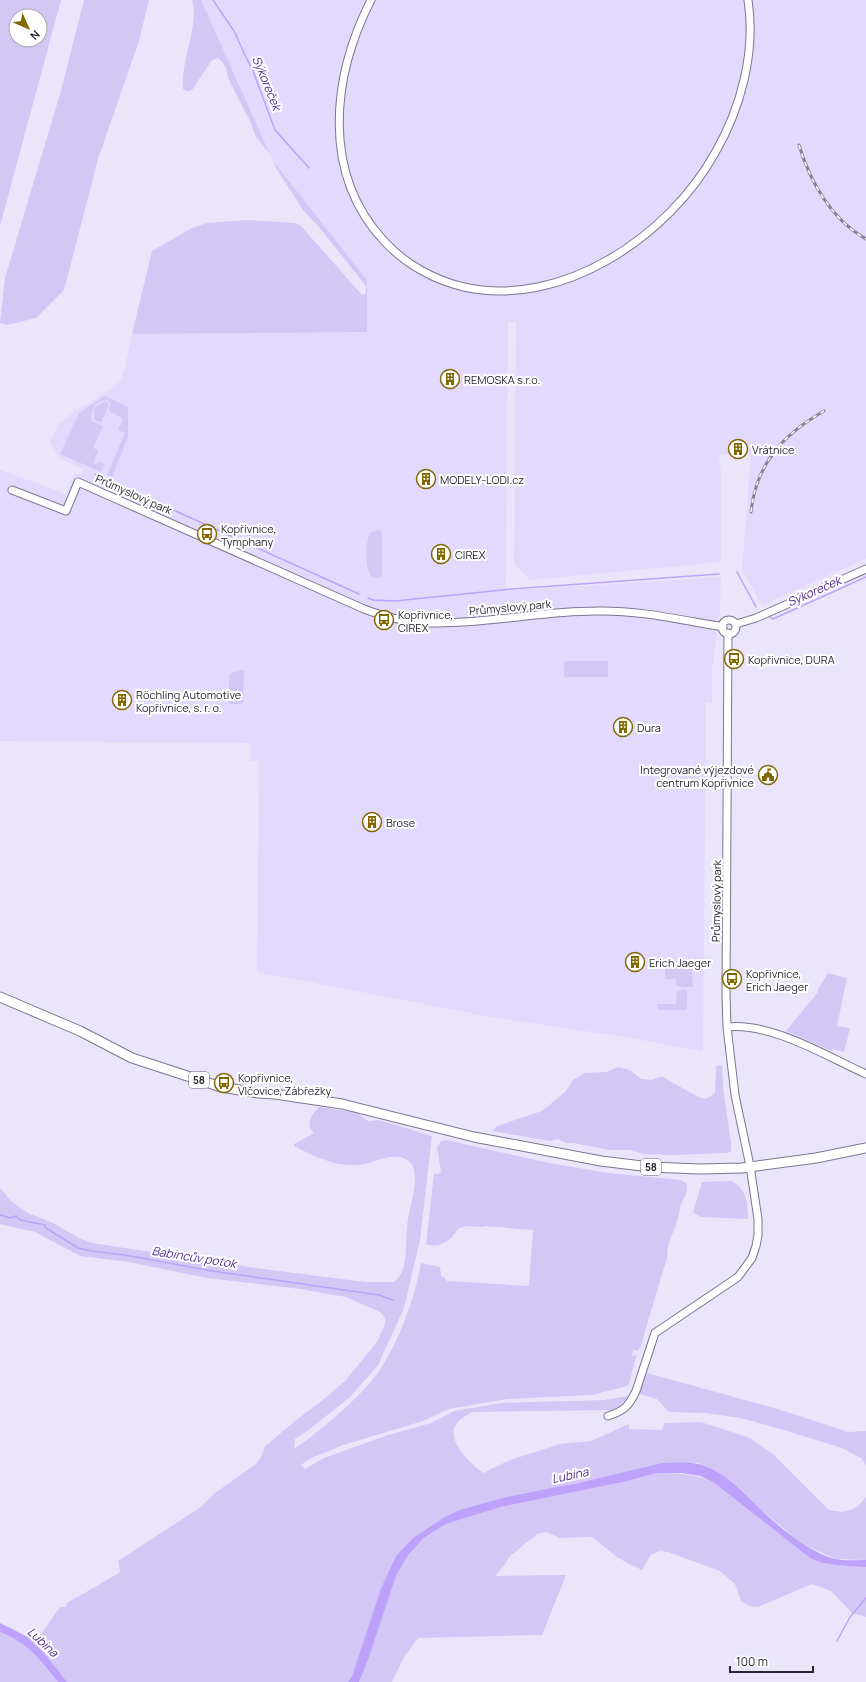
<svg xmlns="http://www.w3.org/2000/svg" width="866" height="1682" viewBox="0 0 866 1682" font-family="Manrope,sans-serif">
<rect width="100%" height="100%" fill="#ebe5fc"/>
<path fill="#e2d9fd" d="M201,0h665v559l-104,46 -20,-35 9,-118h-8l-1,2 -23,1 2,18v89l-191,18 -16,-16 2,-242h-8l-2,269 215,-14 -1,35 -8,58v33l-6,-1 -3,349 -79,-14 -152,-23 -1,-1 -214,-41 2,-211h-8v-18l-251,-2v-271l67,24 7,-21 7,2 3,-6 -23,-10 -4,-5 -7,-11 4,-10 4,-9 16,-12 37,-23 9,-8 4,-10 8,-37 235,-2v-52l-93,-118z"/>
<path fill="#d3c7f6" fill-rule="evenodd" d="M0,0h61l-61,226zM16,16h24v24h-24z
M84,0h65l-10,41 -41,118 -34,131 -28,28 -29,7 -7,-2 5,-45 55,-184z
M192,0h9l69,154 -14,-17 -6,-16 -22,-43 -2,-10 -3,-5 -5,-5 -6,2 -20,30 -5,1 -4,-2c-3,-27 17,-66 9,-89z
M274,162l93,118v52l-235,2 20,-83 40,-23 15,-5 40,-3 48,3 6,3 61,69 4,-2v-7l-47,-59 -16,-17 -27,-42z
M105,396l23,11v30l-16,40 -5,-2 18,-42 -7,-3 5,-11 -14,-8 1,-9 -3,-2c-12,0 -17,10 -15,21l11,5 -10,22 5,2 -4,13 4,1 1,-2 6,2 -4,8 -41,-18 19,-41z
M105,401l3,2 -1,7 -6,12 -7,-2v-12z
M380,530l2,2v45l-6,1c-3,-1 -6,-2 -7,-6 -4,-7 -3,-33 1,-39z
M565,661h43v16h-44v-14z
M241,670h3l-1,34h-14v-29l2,-2z
M665,967l27,2 1,18h-12v-1h-4l-1,-7h-11z
M828,973l19,5 -10,48 13,2 -6,24 -11,-3 -1,2 -46,-20 32,-39 -1,-1z
M681,990h6v20h-29l-1,-6h19l1,-13h4z
M722,1065l1,22 8,56v8l-4,2 -55,2 -29,-1 -13,-4h-21l-35,-7h-8l-8,-4 -8,2 -58,-10 5,-5 45,-15 23,-19 8,-12 12,-7 21,-1 12,-5 12,3 11,9 10,1 9,-3h3l35,20 8,2 9,-6 1,-27z
M320,1107l37,6 11,8 11,-1 53,16 -12,104 -16,68 -26,57 -28,32 -40,32 -15,10 -1,10c25,-17 71,-55 87,-81 19,-29 34,-71 40,-105l19,4 1,9 3,1 3,4 82,5 4,-56 -49,-4 -2,1c-7,0 -15,-2 -22,1 -4,2 -5,6 -8,9 -7,7 -17,11 -26,7l8,-70h5l2,-2 -4,-25 4,-6 5,-1 103,23 59,10 73,7 5,3c4,10 -5,17 -6,26 -2,12 -7,23 -11,34 -2,5 -1,10 -2,15 -9,30 -18,59 -26,88l-3,5 -5,-1 -1,6 5,-1 -1,2 -7,27 -2,2 -35,9 -85,4 -58,10 -26,12 -80,24 -34,14 -8,6 4,4 19,-11 64,-23 43,-12 23,-12 47,-8 104,-3 24,-4 -8,9 -10,5 -139,2c-5,3 -12,7 -15,11 -13,17 14,41 26,50l27,-13 50,-16 31,-3 38,-17v5l33,1 2,-7 37,-1 49,16 24,17 55,55 13,2 8,-2 8,-4 8,-9v63l-30,-1 -31,-14 -11,-8 -35,-29 -20,-20 -33,-22 -9,-3h-35l-88,21 -14,2 -58,12 -59,20 -30,20 -17,18 -15,32 -29,88 -4,6h-281l-22,-28 -19,-18 15,-2 19,-27h6l1,-4 52,-30 1,-2 -2,-10 80,-52 17,-16 41,-29 5,-7 4,-11 5,-4 20,-17 39,-30 17,-15 31,-38 8,-18v-6l-5,-6 -34,-15 -46,-8 -93,-11 -78,-16 -49,-6 -45,-24 -35,-8v-36l12,14 16,11 25,10 26,15 13,5 171,26 103,13h28c15,-11 11,-38 13,-54 1,-19 11,-39 7,-58 -1,-7 -7,-12 -15,-13 -13,-2 -28,7 -41,8 -23,2 -44,-9 -64,-19v-2l20,-11c-9,-8 -3,-20 6,-26z
M731,1181c16,8 17,22 17,38l-47,-2 -8,-4 9,-31z
M647,1373l134,37 67,22 18,-1v34l-5,-7 -19,-10 -65,-20 -36,-10 -35,-5 -37,-1 -12,-13 -18,-5z
M657,1473c20,0 37,1 56,9l97,76 24,7 32,2v50l-14,-4 -21,-22 -19,-7 -54,23 -8,-1 -9,-5 -6,-17 -15,-13 -52,-19 -8,-1 -9,4 -9,15 -13,-6 -12,-7 -25,-20 -32,1 -14,-6 -9,2 -28,23 -3,6 -11,13 71,-1 -24,60 -124,3 -14,19 -12,25h-33l9,-22 28,-84 12,-21 17,-18 21,-13 55,-17 122,-25z
M0,1632l19,8 22,20 17,22h-58z"/>
<path fill="#bca2fa" d="M662,1463c14,0 29,-2 43,3 21,8 37,25 52,40 19,19 53,47 78,53 10,2 22,1 31,1v7c-19,-1 -39,-1 -56,-9l-97,-76 -13,-6 -18,-3h-25l-34,9 -122,25 -55,17 -21,13 -17,18 -12,21 -28,84 -9,22h-11l4,-6 29,-88 15,-32 17,-18 30,-20 17,-8 42,-12 58,-12 14,-2z
M0,1623l26,13 19,18 22,28h-9c-18,-23 -30,-39 -58,-50z"/>
<g fill="none" stroke-linecap="round" stroke-linejoin="round">
<path stroke="#bca2fa" stroke-width="1.5" d="M213,0l21,31 11,24 8,16 22,59 34,38
M95,474l2,1
M105,479l254,115
M737,572l19,35
M368,598l5,2 22,1 117,-12 207,-15
M770,617l3,2 93,-42
M0,1215l10,3 6,-2 4,4 25,5 1,3 32,20 13,3 34,4 87,16 167,24 14,5
M837,1641l13,-24 16,-19"/>
<g stroke="#7c768f" stroke-width="9">
<path id="minor" d="M371,0c-39,77 -50,173 13,241 21,23 50,39 80,46 98,22 205,-51 251,-134 26,-45 41,-101 33,-153
M12,490l54,21 12,-29 286,127c21,8 45,14 68,14 55,1 109,-12 164,-12 43,-1 85,9 127,16
M722 627a7 7 0 1 1 14 0a7 7 0 1 1-14 0Z
M736,624l20,-6 110,-49
M727,1027c44,-5 99,29 139,47
M608,1416c16,-5 21,-10 28,-25l19,-58 83,-56 14,-19 4,-12 2,-11v-16l-8,-53 -15,-71 -8,-68 -1,-32 2,-362"/>
</g>
<g stroke="#7c768f" stroke-width="11">
<path id="major" d="M0,997l80,34 52,27 89,29 37,6 17,1 67,10 132,33 127,24 49,6 50,2 42,-1 74,-10 50,-10"/>
</g>
<use href="#minor" stroke="#fff" stroke-width="7"/>
<use href="#major" stroke="#fff" stroke-width="9"/>
<g stroke="#888394" stroke-width="3">
<path id="rail" d="M799,145c11,37 33,75 67,94
M751,512c5,-49 33,-78 73,-101"/>
</g>
<use href="#rail" stroke="#fff" stroke-width="1.5" stroke-dasharray="4.5" stroke-linecap="butt"/>
</g>
<defs>
<g id="building-ring" transform="scale(1)"><circle r="9.5" fill="#fff" stroke="#836700" stroke-width="1.5"/><path d="M-4-6H4V6H1V3H-1V6H-4ZM-2.5-4.3h1.7v1.8h-1.7ZM.8-4.3h1.7v1.8H.8ZM-2.5-1h1.7V.8h-1.7ZM.8-1h1.7V.8H.8Z" fill="#836700"/></g>
<g id="bus-ring" transform="scale(1)"><circle r="9.5" fill="#fff" stroke="#836700" stroke-width="1.5"/><path d="M-5-6H5V4H4V6H2V4H-2V6H-4V4H-5ZM-3.5-4V0h7V-4ZM-3.5 1.2v1.5H-2V1.2ZM2 1.2v1.5H3.5V1.2Z" fill="#836700"/></g>
<g id="civic-ring" transform="scale(1)"><circle r="9.5" fill="#fff" stroke="#836700" stroke-width="1.5"/><path d="M-.6-6.5H3V-4.5H.6V-3L4-1V1h2V6H-6V1h2V-1L-.6-3ZM-1.2 2.5V6h2.4V2.5Z" fill="#836700"/></g>
</defs>
<g fill-rule="evenodd">
<use href="#building-ring" x="450" y="379"/>
<use href="#building-ring" x="738" y="449"/>
<use href="#building-ring" x="426" y="479"/>
<use href="#bus-ring" x="207" y="534"/>
<use href="#building-ring" x="441" y="554"/>
<use href="#bus-ring" x="384" y="620"/>
<use href="#bus-ring" x="734" y="659"/>
<use href="#building-ring" x="122" y="700"/>
<use href="#building-ring" x="623" y="727"/>
<use href="#civic-ring" x="768" y="775"/>
<use href="#building-ring" x="372" y="822"/>
<use href="#building-ring" x="635" y="962"/>
<use href="#bus-ring" x="732" y="979"/>
<use href="#bus-ring" x="224" y="1083"/>
</g>
<g text-anchor="middle" dominant-baseline="central" stroke-width="4" stroke-linejoin="round" paint-order="stroke">
<g fill="#fff" stroke="#68666d" stroke-width="1">
<rect x="189" y="1072" width="20" height="16" rx="3"/>
<rect x="641" y="1159" width="20" height="16" rx="3"/>
</g>
<g font-size="10" font-weight="bold" fill="#28252f">
<text x="199" y="1080">58</text>
<text x="651" y="1167">58</text>
</g>
<g font-size="11" fill="#28252f" stroke="#fff" text-anchor="start">
<text x="464" y="379">REMOSKA s.r.o.</text>
<text x="752" y="449">Vrátnice</text>
<text x="440" y="479">MODELY-LODI.cz</text>
<text x="221" y="528">Kopřivnice,<tspan x="221" dy="13">Tymphany</tspan></text>
<text x="455" y="554">CIREX</text>
<text x="398" y="614">Kopřivnice,<tspan x="398" dy="13">CIREX</tspan></text>
<text x="748" y="659">Kopřivnice, DURA</text>
<text x="136" y="694">Röchling Automotive<tspan x="136" dy="13">Kopřivnice, s. r. o.</tspan></text>
<text x="637" y="727">Dura</text>
<text x="754" y="769" text-anchor="end">Integrované výjezdové<tspan x="754" dy="13">centrum Kopřivnice</tspan></text>
<text x="386" y="822">Brose</text>
<text x="649" y="962">Erich Jaeger</text>
<text x="746" y="973">Kopřivnice,<tspan x="746" dy="13">Erich Jaeger</tspan></text>
<text x="238" y="1077">Kopřivnice,<tspan x="238" dy="13">Vlčovice, Zábřežky</tspan></text>
</g>
<g font-size="11" fill="#28252f" stroke="#fff">
<text transform="translate(134 494) rotate(24)">Průmyslový park</text>
<text transform="translate(510 607) rotate(-5)">Průmyslový park</text>
<text transform="translate(716 901) rotate(-89)">Průmyslový park</text>
</g>
<g font-size="12" font-style="italic" fill="#522b8f" stroke="#fff">
<text transform="translate(267 83) rotate(68)">Sýkoreček</text>
<text transform="translate(814 591) rotate(-24)">Sýkoreček</text>
<text transform="translate(194 1257) rotate(9)">Babincův potok</text>
<text transform="translate(570 1475) rotate(-12)">Lubina</text>
<text transform="translate(43 1642) rotate(43)">Lubina</text>
</g>
</g>
<g transform="translate(28 28) rotate(135)"><circle r="19" fill="#ffffff" stroke="#a9a8ac"/>
<path d="M0-3L7 15L0 10L-7 15Z" fill="#836700"/>
<text y="-6" font-size="11" font-weight="bold" text-anchor="middle" fill="#28252f">N</text>
</g>
<path d="M730 1666v6h83v-6" fill="none" stroke="#28252f" stroke-width="2"/>
<text x="736" y="1666" font-size="12" fill="#28252f" stroke="#ffffff" stroke-width="3" paint-order="stroke">100 m</text>
</svg>
